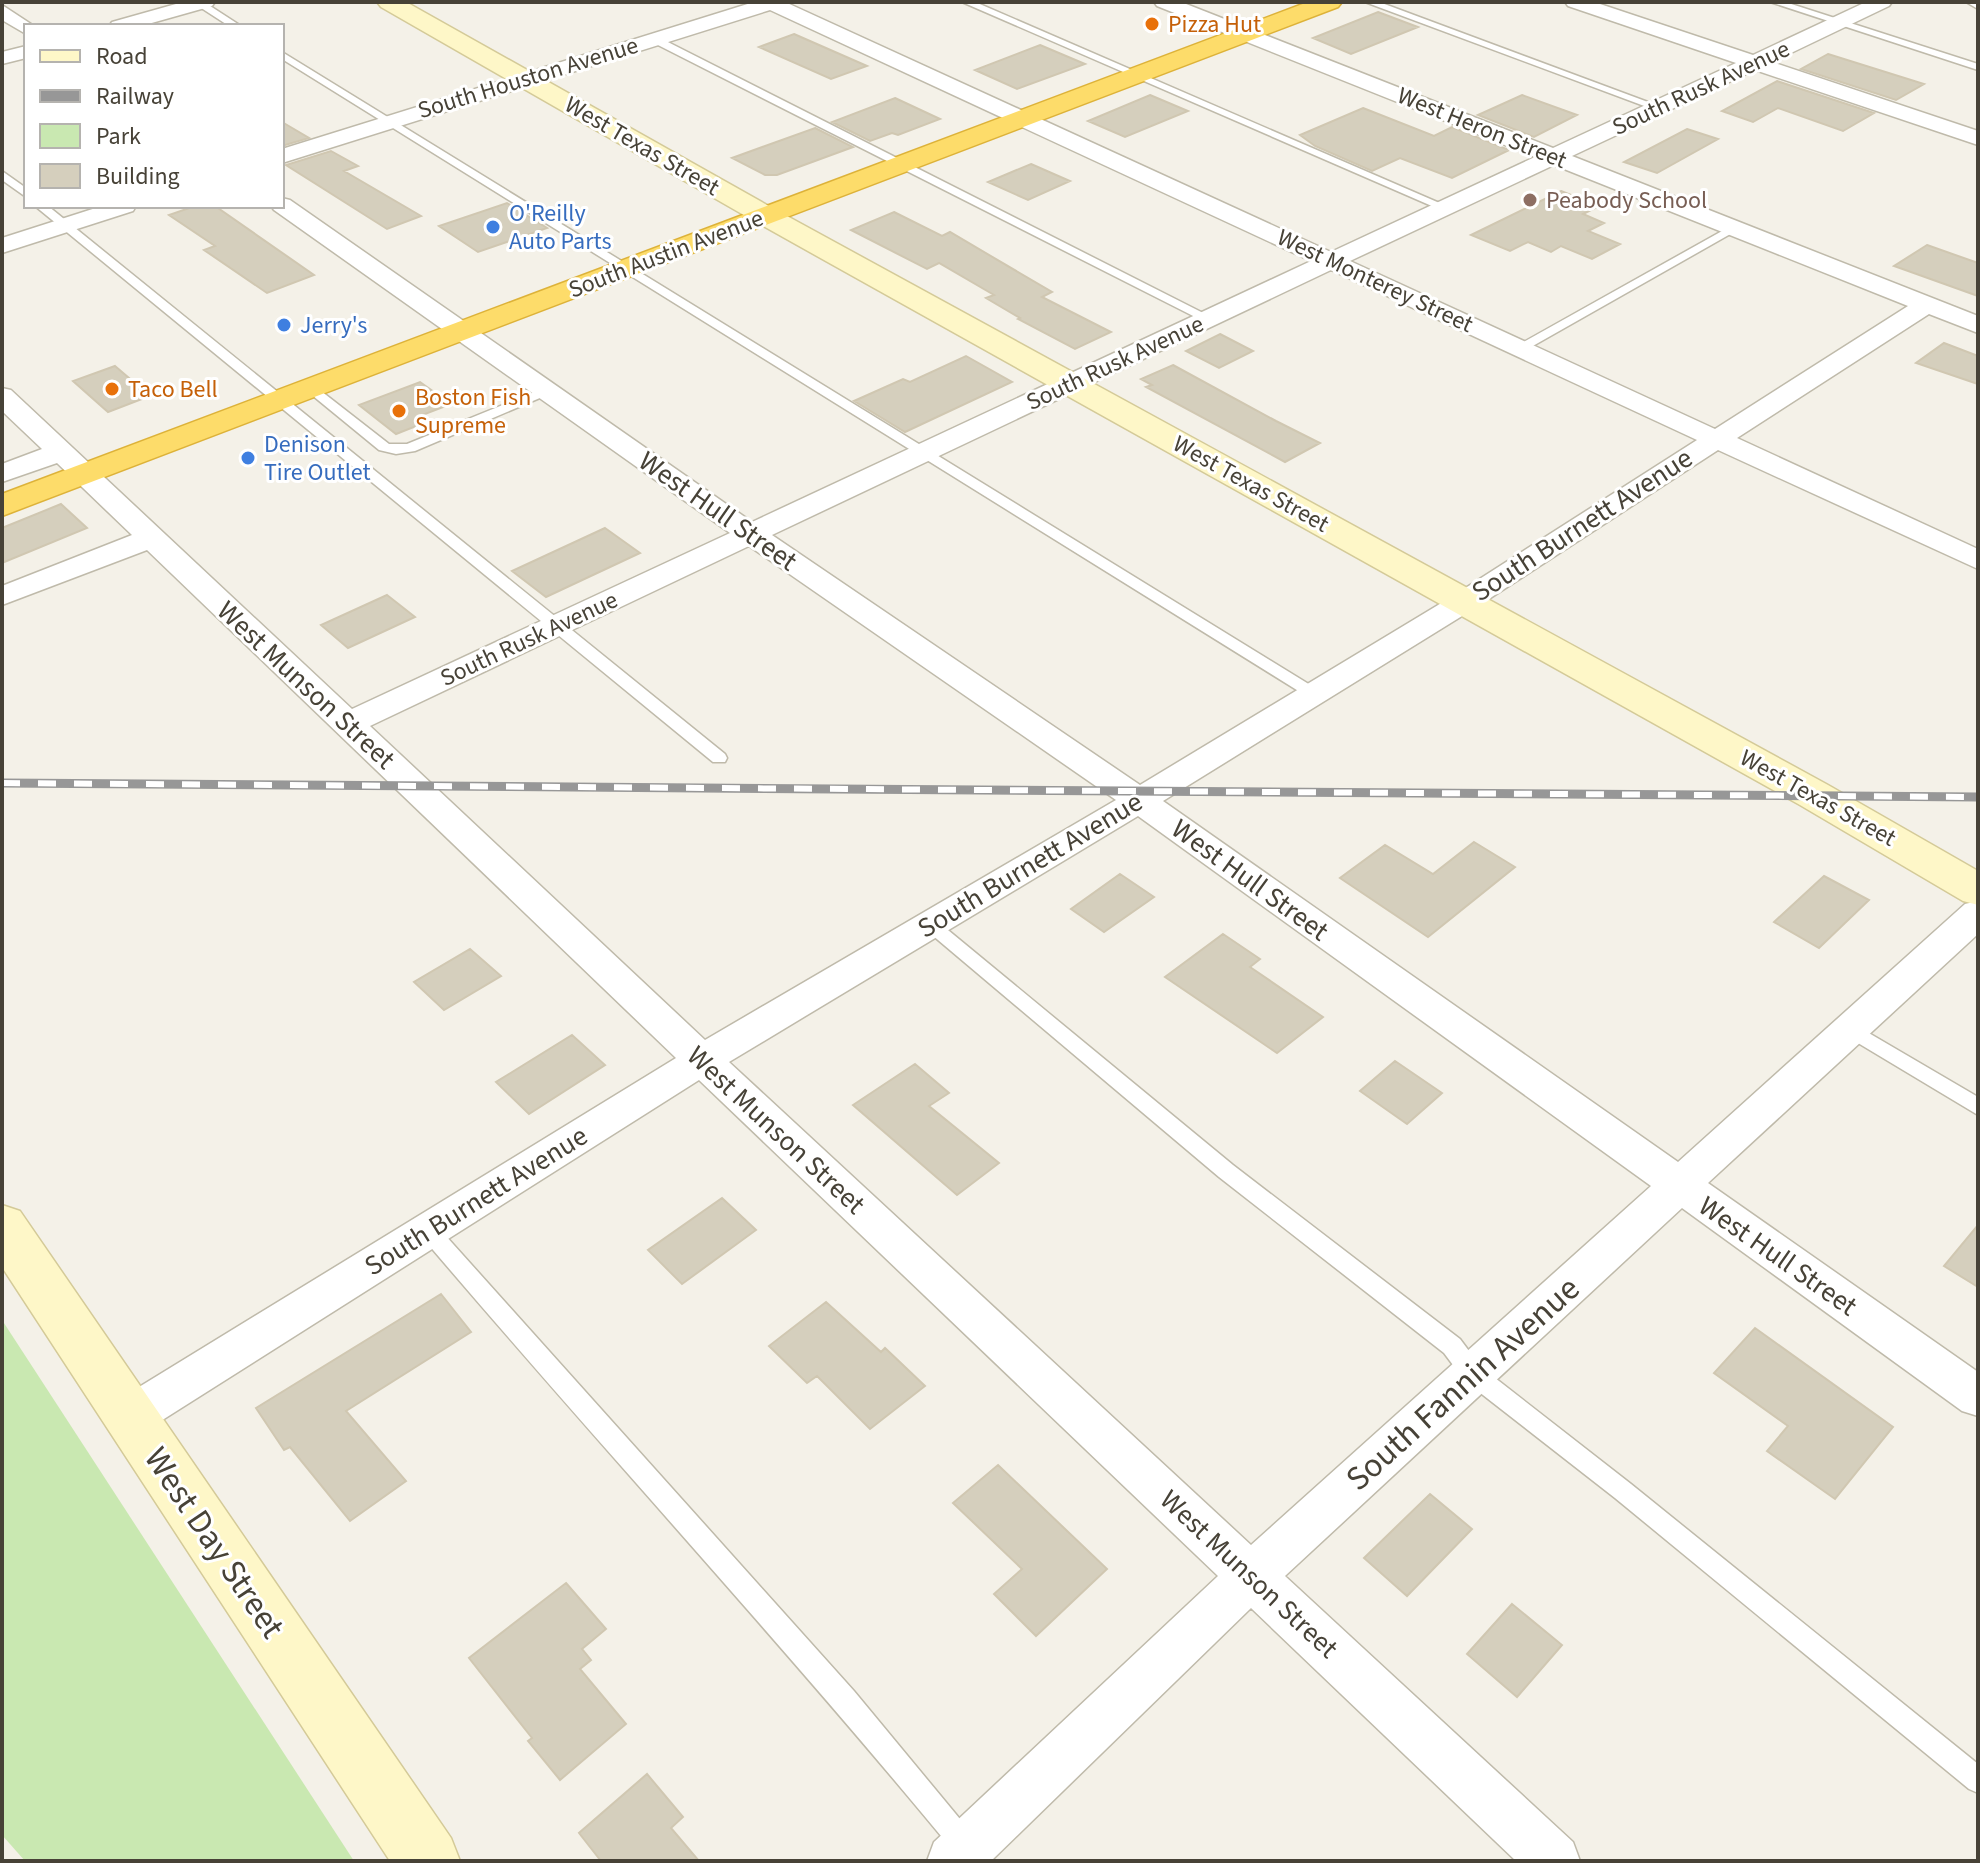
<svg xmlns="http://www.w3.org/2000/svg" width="1980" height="1863" viewBox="0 0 1980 1863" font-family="'Source Sans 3',sans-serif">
<rect width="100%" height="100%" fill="#f4f1e8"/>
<path fill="#c9e8b1" d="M2,1320l352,541h-329l-23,-26z"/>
<path fill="#d5cfbd" stroke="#d0c7b1" stroke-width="2" d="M1378,12l40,15 -67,27 -38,-16z
M794,34l73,32 -36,13 -72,-32z
M1040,45l45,19 -68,25 -42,-19z
M1828,54l96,30 -28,16 -95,-31z
M1777,81l97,32 -31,18 -65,-23 -25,14 -31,-11z
M1150,95l38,16 -63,26 -37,-16z
M1522,95l55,20 -43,22 -56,-22z
M895,98l45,21 -42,16 -6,-2 -22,8 -38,-19z
M1363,108l71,28 18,-9 57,23 -57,28 -52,-20 -28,13 -57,-25 -15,-11z
M282,122l27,16 -27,8z
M815,128l38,19 -76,28h-12l-33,-17z
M1687,129l31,10 -61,34 -33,-11z
M331,151l27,15 -14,5 77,45 -34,13 -101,-64z
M1031,164l39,17 -42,19 -40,-18z
M1561,191l38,15 -16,8 21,9 -16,8 32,13 -28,15 -31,-13 -10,6 -23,-10 -18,9 -39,-16z
M507,203l40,25 -69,24 -39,-26z
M195,206h20l99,69 -47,18 -63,-43 11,-4 -46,-31z
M894,212l48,24 8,-4 102,60 -10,5 69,35 -36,17 -57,-30 2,-1 -34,-20 8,-3 -55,-32 -12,6 -76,-39z
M1927,245l51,18v33l-84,-30z
M1220,334l33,17 -34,17 -33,-17z
M1944,343l34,13v28l-62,-21z
M966,356l46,26 -107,50 -51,-31 49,-22 7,3z
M1173,365l103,56 44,22 -35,19 -139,-75 6,-2 -11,-6z
M115,366l35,30 -42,16 -35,-31z
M420,382l31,22 -34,13 7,6 -28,11 -37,-29z
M61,504l26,24 -85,35v-35z
M605,528l35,25 -94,44 -34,-26z
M387,595l28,22 -67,31 -27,-23z
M1474,842l41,25 -87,70 -88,-59 45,-33 48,29z
M1120,874l34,23 -50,35 -33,-23z
M1824,876l45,24 -50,48 -45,-26z
M1223,934l37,25 -10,8 73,50 -46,36 -112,-76z
M470,949l31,27 -57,34 -30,-28z
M572,1035l33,30 -76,49 -33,-32z
M1395,1061l47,32 -35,31 -47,-33z
M915,1064l34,29 -20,13 70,57 -42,32 -104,-90z
M722,1198l34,32 -74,54 -34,-34z
M1978,1225v62l-34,-21z
M441,1294l30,38 -125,79 60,70 -56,40 -60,-74 -6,3 -28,-42z
M826,1302l55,50 4,-4 40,38 -55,43 -53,-53 -10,7 -38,-37z
M1755,1328l138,99 -58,72 -68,-48 21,-25 -74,-53z
M998,1465l109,104 -71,67 -42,-42 28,-25 -69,-66z
M1430,1494l42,35 -65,67 -43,-38z
M566,1583l40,46 -24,20 9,11 -11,9 46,55 -66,56 -32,-39 4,-3 -63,-80z
M1512,1604l50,41 -45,52 -50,-43z
M647,1774l36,43 -12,11 28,33h-98l-22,-28z"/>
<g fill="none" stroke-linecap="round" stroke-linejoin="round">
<g stroke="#bfbaaa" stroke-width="3">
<path id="lane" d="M192,2h12l37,24h-12z
M962,2h13l476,206 -10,2z
M1365,2h14l285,106 -9,2z
M1770,2h15l193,62v6z
M650,37h8l557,282 -10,3 -555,-281z
M282,52l1038,639 2,3 -2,3h-12l-1026,-638z
M2,171l24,17v9l-24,-17z
M35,206h13l677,548 2,4 -2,4h-12z
M1731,226l10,2 -217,123 -11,-3z
M312,384l77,60h18l135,-55 12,3 -139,59 -19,3 -17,-4 -72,-59v-6z
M931,919l6,2 296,244 227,174 21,28 150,117 347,280v29l-9,-4 -354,-291 -150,-117 -21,-28 -225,-176 -294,-248 -3,-4 3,-4z
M1850,1022l128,75v18l-135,-81 -2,-5 2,-5z
M429,1223l7,2 418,466 120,145 4,9 -4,9 -9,4 -9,-4c-173,-210 -358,-410 -534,-617l-3,-6 3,-6z"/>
</g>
<g stroke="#bfbaaa" stroke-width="3">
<path id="street" d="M183,2h32l-3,4 -71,20h-32l3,-4z
M754,2h31l546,250 204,-95 -378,-151 -3,-4h27l372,146 183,-85 -168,-57 -3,-4h29l159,53 113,-53h26l-3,4 -117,56 206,69v14l-223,-75 -183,86 406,160v17l-49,-19 -192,124 241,111v20l-260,-119 -243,158 -312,193 515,361 287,-258 13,-3v33l-270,249 270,189v44l-16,-5 -280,-203 -397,368 288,266 7,19h-64l-265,-253 -260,253h-64l7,-19 284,-266 -519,-496 -554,351 -16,6 -16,-6 -6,-14 6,-14 563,-345 -529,-508 -145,55v-19l130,-51 -75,-72 -55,19v-18l40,-15 -40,-38v-23l9,2 341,319 378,-176 -456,-323 -3,-4h11v-8l8,2 462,322 559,-261 -541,-251 -488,153v-14zM1554,165l354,141 -193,123 -365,-168zM1331,270l366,170 -244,156 -313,189 -368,-250zM749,546l367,254 -411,240 -335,-314zM1138,816l513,370 -400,359 -522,-483z
M1966,2h12v7z
M2,5l32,21h-8v8l-24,-14z
M26,46v12l-24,6v-12z
M102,206h34l-3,5 -131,42v-15z"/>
</g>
<g stroke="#d4ca98" stroke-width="3">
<path id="secondary" d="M377,2h29l370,208 1052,575 150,86v34l-15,-4 -163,-96 -1044,-583 -375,-215z
M2,1205l18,6 431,627 9,23h-70l-388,-594z"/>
</g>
<g stroke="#ddb239" stroke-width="3">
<path id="highway" d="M1308,2h34l-4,5 -1336,509v-22z"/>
</g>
<use href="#lane" fill="#fff" fill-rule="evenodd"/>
<use href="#street" fill="#fff" fill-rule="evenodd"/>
<use href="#secondary" fill="#fef7c8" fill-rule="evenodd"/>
<use href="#highway" fill="#fddc6a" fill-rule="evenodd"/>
<g stroke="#979797" stroke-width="9">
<path id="rail" d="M2,783l1976,14"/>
</g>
<use href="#rail" stroke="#fff" stroke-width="6" stroke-dasharray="18" stroke-linecap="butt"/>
</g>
<g fill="#e8710a" stroke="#fff" stroke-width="3">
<circle cx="1152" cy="24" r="8"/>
<circle cx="112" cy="389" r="8"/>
<circle cx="399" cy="411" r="8"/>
</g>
<circle fill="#8d6e63" stroke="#fff" stroke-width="3" cx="1530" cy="200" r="8"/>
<g fill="#3f7fe0" stroke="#fff" stroke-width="3">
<circle cx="493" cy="227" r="8"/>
<circle cx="284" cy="325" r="8"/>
<circle cx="248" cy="458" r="8"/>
</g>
<g text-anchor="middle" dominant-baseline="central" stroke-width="6" stroke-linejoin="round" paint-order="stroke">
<g font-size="24" fill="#c56008" stroke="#fff" text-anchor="start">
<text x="1168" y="24">Pizza Hut</text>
<text x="128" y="389">Taco Bell</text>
<text x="415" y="397">Boston Fish<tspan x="415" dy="28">Supreme</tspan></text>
</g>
<g font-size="24" fill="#474237" stroke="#fff">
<text transform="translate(528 78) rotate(-17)">South Houston Avenue</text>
<text transform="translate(1701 88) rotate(-25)">South Rusk Avenue</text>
<text transform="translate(1482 128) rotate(22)">West Heron Street</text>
<text transform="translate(642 146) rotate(30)">West Texas Street</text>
<text transform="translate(666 254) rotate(-21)">South Austin Avenue</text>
<text transform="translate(1375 281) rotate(25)">West Monterey Street</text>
<text transform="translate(1115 363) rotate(-25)">South Rusk Avenue</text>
<text transform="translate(1251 484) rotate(29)">West Texas Street</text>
<text transform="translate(529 639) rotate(-25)">South Rusk Avenue</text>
<text transform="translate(1818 798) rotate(29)">West Texas Street</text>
</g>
<g font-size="24" fill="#785e54" stroke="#fff" text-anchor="start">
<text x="1546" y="200">Peabody School</text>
</g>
<g font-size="24" fill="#366cbe" stroke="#fff" text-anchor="start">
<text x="509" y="213">O'Reilly<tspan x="509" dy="28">Auto Parts</tspan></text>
<text x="300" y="325">Jerry's</text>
<text x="264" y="444">Denison<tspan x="264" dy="28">Tire Outlet</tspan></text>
</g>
<g font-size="28" fill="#474237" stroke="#fff">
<text transform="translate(718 511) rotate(35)">West Hull Street</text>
<text transform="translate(1582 525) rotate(-33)">South Burnett Avenue</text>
<text transform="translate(306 685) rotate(43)">West Munson Street</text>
<text transform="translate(1030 865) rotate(-31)">South Burnett Avenue</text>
<text transform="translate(1250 880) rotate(36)">West Hull Street</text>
<text transform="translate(776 1130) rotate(43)">West Munson Street</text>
<text transform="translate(476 1201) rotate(-32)">South Burnett Avenue</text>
<text transform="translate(1778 1256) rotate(35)">West Hull Street</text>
<text transform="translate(1249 1574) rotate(43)">West Munson Street</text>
</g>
<g font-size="34" fill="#474237" stroke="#fff">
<text transform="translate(1463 1384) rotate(-42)">South Fannin Avenue</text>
<text transform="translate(214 1543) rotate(56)">West Day Street</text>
</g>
</g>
<rect width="1980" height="1863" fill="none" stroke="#474237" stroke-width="8"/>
<rect x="24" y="24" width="260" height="184" fill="#ffffff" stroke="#b5b3af" stroke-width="2"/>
<rect x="40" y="50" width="40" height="12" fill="#fef7c8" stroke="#b5b3af" stroke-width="2"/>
<text x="96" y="64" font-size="24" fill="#474237">Road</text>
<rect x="40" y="90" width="40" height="12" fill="#979797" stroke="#b5b3af" stroke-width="2"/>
<text x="96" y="104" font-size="24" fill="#474237">Railway</text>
<rect x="40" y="124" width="40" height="24" fill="#c9e8b1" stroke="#b5b3af" stroke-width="2"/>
<text x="96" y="144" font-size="24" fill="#474237">Park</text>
<rect x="40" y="164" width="40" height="24" fill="#d5cfbd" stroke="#b5b3af" stroke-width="2"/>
<text x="96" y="184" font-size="24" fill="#474237">Building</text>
</svg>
